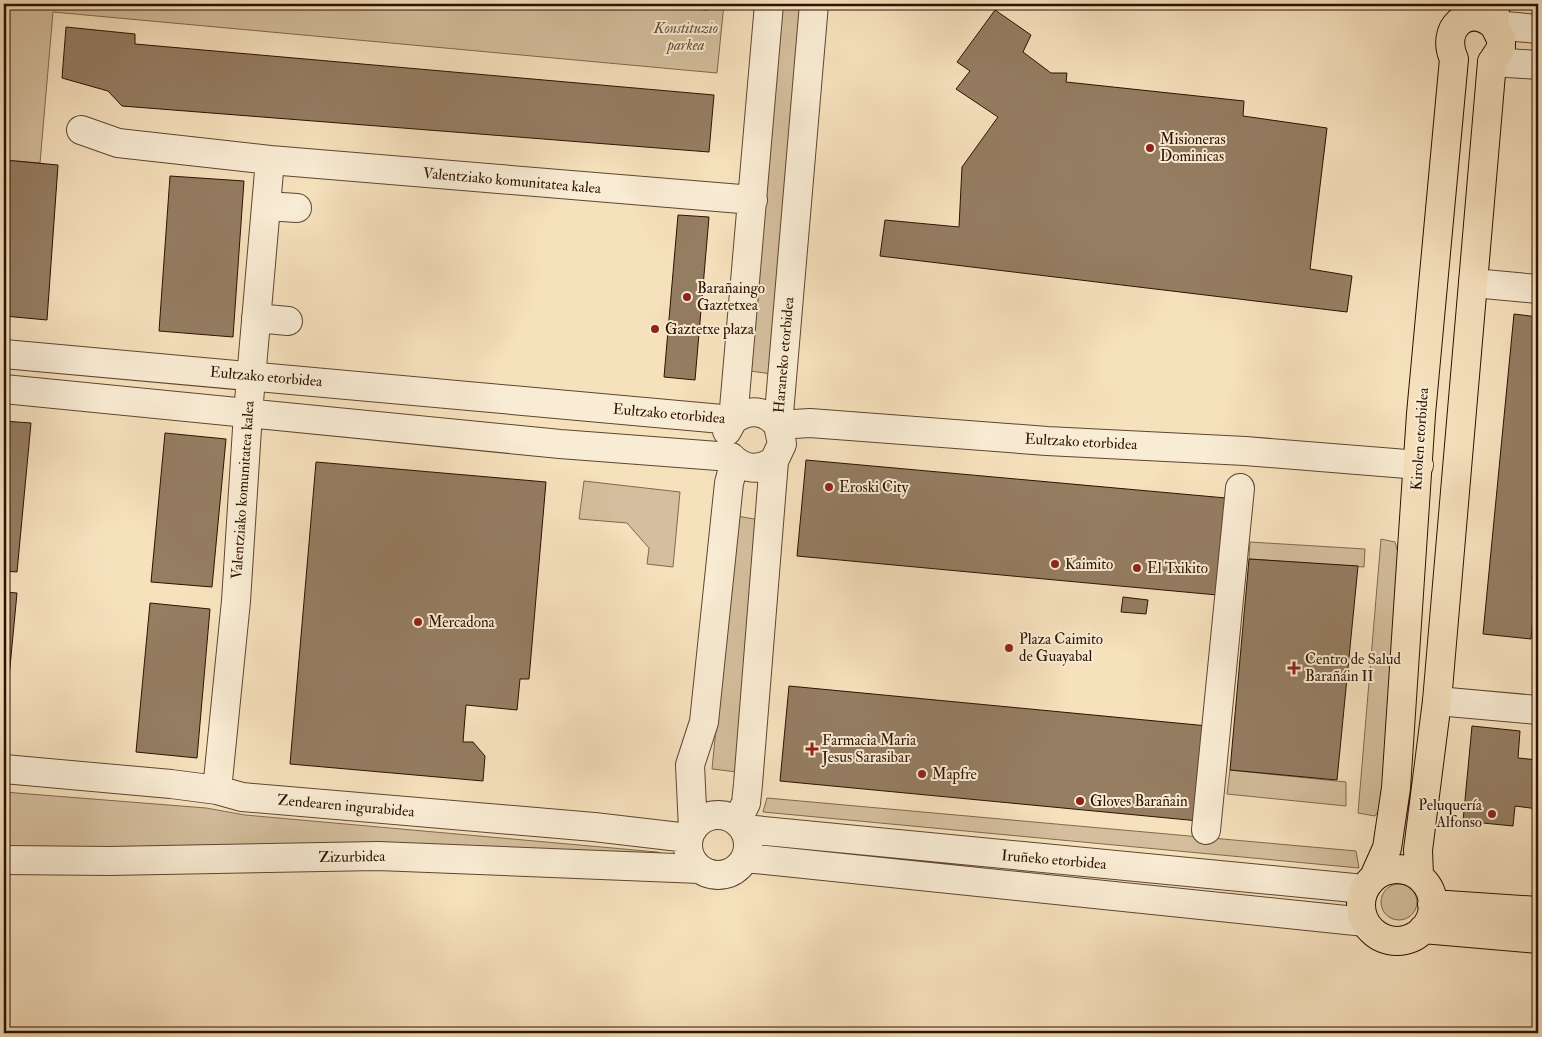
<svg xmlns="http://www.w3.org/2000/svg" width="1542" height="1037" viewBox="0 0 1542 1037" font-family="'IM FELL Double Pica',serif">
<rect width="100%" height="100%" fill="#f6e1bd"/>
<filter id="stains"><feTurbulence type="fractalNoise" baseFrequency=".004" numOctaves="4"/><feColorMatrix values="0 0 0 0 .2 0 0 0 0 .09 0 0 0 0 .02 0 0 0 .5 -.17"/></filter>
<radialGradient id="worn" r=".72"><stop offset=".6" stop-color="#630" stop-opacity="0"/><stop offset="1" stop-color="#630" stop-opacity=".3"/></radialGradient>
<path fill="#d4be9d" stroke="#80684e" d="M4,4h720l-7,69 -664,-61 -13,151 -36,-3z
M780,4h22l-30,370 -22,-3z
M584,481l96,11 -7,75 -26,-3 2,-16 -22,-25 -48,-4z
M737,516l23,4 -23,252 -25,-3z
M1381,539l14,3 4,14 -18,252 -6,8 -17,-3z
M1250,542l115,7 -1,18 -115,-8z
M1230,770l116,12v24l-119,-12z
M4,792l202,16 39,7 412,37 18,5 -671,-7z
M767,798l589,53 3,17 -596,-56z
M1381 902a18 18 0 1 1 36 0a18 18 0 1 1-36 0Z"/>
<path fill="#957d62" stroke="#2c1100" d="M630,4h78l-1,6z
M995,10l36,25 -8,17 28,21h16l-1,9 178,19 -1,15 84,12 -17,141 42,7 -5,36 -467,-56 5,-36 74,7 3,-60 36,-50 -42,-28 14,-18 -13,-9z
M66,27l69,7v10l579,51 -5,57 -587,-46 -14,-15 -46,-13z
M4,160l54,5 -11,155 -43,-4z
M170,176l74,5 -11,156 -74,-6z
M678,215l31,2 -14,163 -31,-3z
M1514,314l24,3v222h-3l-3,40 6,1v39l-5,-1 -2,21 -48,-5z
M4,421l27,2 -14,149 -13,-1z
M165,433l61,6 -14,148 -61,-5z
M806,460l420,38 -9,97 -420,-39z
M316,462l230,20 -17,197h-9l-3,31 -51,-5 -3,37h10l12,14 -2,25 -193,-17z
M1249,559l109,7 -21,214 -107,-10z
M4,592l13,1 -13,137z
M1123,597l25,3 -2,14 -25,-2z
M150,603l60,6 -13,149 -61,-6z
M789,686l419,40 -9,95 -419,-40z
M1472,726l48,5 -2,27 20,2v49l-23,-3 -2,20 -50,-5z
M1538,1002v31h-4z"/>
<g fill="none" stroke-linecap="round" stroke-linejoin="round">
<g stroke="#5e452f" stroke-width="30">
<path id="minor" d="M1494,25l44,4
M1492,62l46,3
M81,130l37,13 152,17 483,40
M266,206l31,2
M1473,283l65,6
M256,318l32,3
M4,354l729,66c16,-12 33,-10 45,5
M4,389l556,55 171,13c13,13 27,14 43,4
M778,425l32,-2 237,18 198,10 174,14
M727,431l6,-11 36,-416
M1437,701l101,9
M4,769l167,15 46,6 25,7 352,30 94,11
M217,790l19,-189 12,-188 22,-253
M688 845a30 30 0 1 1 60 0a30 30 0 1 1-60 0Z
M737,821l9,-18 2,-19 26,-323 8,-17 -4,-19 36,-421
M693,829l-3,-64 14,-43 25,-239 6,-22
M744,829l620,60
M1206,830l34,-342
M746,858l619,64
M4,860l105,1 269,-5 322,13"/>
</g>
<g stroke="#2c1100" stroke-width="30">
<path id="major" d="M1361 905a36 36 0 1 1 72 0a36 36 0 1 1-72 0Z
M1419,876l-1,-26 19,-149 55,-639 9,-14v-9l-7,-14 1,-17
M1374,877l13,-29 9,-60 25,-374 33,-355c-14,-30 13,-56 40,-34
M1432,904l106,7
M1423,929l115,10"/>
</g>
<use href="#minor" stroke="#f9ecd4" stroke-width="28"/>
<use href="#major" stroke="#f6e1bd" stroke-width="28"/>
</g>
<g fill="#8f2418" stroke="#f9ecd4" stroke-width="2">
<circle cx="1150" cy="148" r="5"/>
<circle cx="687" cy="297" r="5"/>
<circle cx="655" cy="329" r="5"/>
<circle cx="829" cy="487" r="5"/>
<circle cx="1055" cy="564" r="5"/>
<circle cx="1137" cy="568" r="5"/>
<circle cx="418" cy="622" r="5"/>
<circle cx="1009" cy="648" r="5"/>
<path d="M1291.5 660.5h5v5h5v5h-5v5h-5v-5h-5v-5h5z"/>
<path d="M809.5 741.5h5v5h5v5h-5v5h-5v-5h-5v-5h5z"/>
<circle cx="922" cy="774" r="5"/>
<circle cx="1080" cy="801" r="5"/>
<circle cx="1492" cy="814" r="5"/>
</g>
<g text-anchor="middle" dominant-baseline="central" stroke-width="4" stroke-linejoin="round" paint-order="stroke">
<g font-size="15" font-style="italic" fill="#674e37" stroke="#f9ecd4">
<text x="686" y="28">Konstituzio<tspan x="686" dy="17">parkea</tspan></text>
</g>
<g font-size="15" fill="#2c1100" stroke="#f9ecd4" text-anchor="start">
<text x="1160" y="139">Misioneras<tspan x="1160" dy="17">Dominicas</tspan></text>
<text x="697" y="288">Barañaingo<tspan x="697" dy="17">Gaztetxea</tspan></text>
<text x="665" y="329">Gaztetxe plaza</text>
<text x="839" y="487">Eroski City</text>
<text x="1065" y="564">Kaimito</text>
<text x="1147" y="568">El Txikito</text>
<text x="428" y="622">Mercadona</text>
<text x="1019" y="639">Plaza Caimito<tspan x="1019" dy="17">de Guayabal</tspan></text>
<text x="1305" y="659">Centro de Salud<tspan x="1305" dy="17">Barañáin II</tspan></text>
<text x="822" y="740">Farmacia Maria<tspan x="822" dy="17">Jesus Sarasibar</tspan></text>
<text x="932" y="774">Mapfre</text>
<text x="1090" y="801">Gloves Barañain</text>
<text x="1482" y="805" text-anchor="end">Peluquería<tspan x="1482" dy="17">Alfonso</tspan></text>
</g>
<g font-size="15" fill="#2c1100" stroke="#f9ecd4">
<text transform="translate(512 181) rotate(5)">Valentziako komunitatea kalea</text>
<text transform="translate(784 355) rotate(-85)">Haraneko etorbidea</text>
<text transform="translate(266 377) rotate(5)">Eultzako etorbidea</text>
<text transform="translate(669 414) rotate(5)">Eultzako etorbidea</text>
<text transform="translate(1420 439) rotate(-86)">Kirolen etorbidea</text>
<text transform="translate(1081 442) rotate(3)">Eultzako etorbidea</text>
<text transform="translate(243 490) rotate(-86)">Valentziako komunitatea kalea</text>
<text transform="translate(346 806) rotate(5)">Zendearen ingurabidea</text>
<text transform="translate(352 857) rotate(-1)">Zizurbidea</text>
<text transform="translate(1054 860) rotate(5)">Iruñeko etorbidea</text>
</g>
</g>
<rect width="1542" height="1037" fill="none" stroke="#f6e1bd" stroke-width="20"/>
<rect x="5" y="5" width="1532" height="1027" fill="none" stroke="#2c1100" stroke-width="2.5"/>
<rect x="10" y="10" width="1522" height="1017" fill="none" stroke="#2c1100"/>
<rect width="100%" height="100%" filter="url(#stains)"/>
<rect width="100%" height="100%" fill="url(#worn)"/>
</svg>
